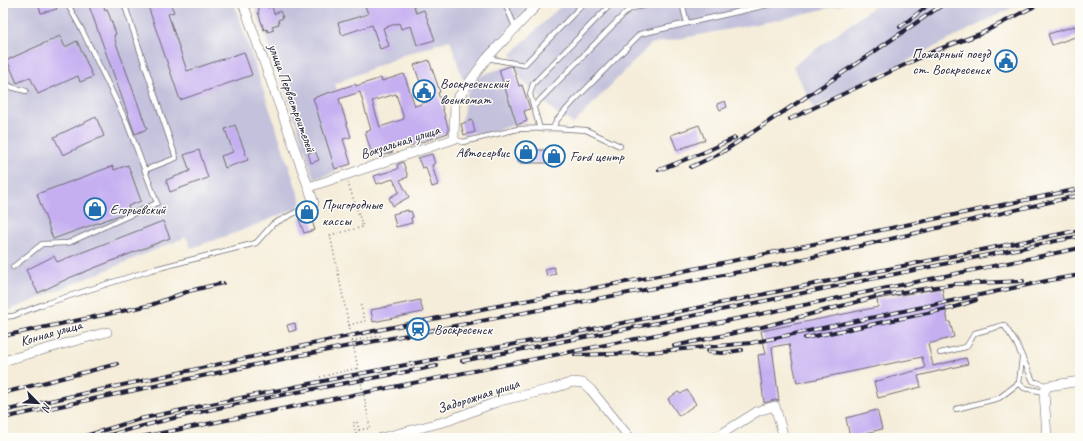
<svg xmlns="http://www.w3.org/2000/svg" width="1083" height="441" viewBox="0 0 1083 441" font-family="Caveat,sans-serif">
<rect width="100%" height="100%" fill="#fdfcf7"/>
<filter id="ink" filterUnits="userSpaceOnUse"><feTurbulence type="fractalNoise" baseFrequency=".025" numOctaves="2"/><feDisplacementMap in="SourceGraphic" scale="8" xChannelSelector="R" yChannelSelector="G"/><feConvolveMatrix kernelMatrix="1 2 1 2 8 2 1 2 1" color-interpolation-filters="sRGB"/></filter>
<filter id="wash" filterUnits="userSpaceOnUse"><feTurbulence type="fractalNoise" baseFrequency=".012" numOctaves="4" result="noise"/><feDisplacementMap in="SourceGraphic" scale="16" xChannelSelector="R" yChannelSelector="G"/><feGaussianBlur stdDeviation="0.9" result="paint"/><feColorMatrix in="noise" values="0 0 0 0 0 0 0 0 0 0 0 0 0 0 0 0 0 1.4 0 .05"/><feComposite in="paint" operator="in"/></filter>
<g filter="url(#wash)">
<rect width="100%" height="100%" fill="#f5edd9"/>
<path fill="#c3c1db" d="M3,3h231l67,199 -4,6 -59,24 -47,16 -5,-11 -183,76z
M253,3h280l-30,32 -40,45 -13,-40 -49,16 -66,28 2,6 -24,8 23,74 -22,7 -22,-70z
M564,3h285l-71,17 -127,24 -78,80 -12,-11 -3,2 -37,-36 -10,-25z
M879,3h142l-207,105 -21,-42z
M513,65l6,21 3,-1 8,24 -6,2 3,10 -50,15 -2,-4 -11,3 -3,-11 6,-30 4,-10 7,-6 9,-5z"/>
<g id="blocks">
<path fill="#c5aff1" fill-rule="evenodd" d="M38,3h18l1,6 -16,4z
M88,3h15l2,7 2,-1 9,25 -2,1 2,8 31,86 -12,5z
M156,3h14l4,9 -6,2 19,57 57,-19 8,23 -72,25 -31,-91z
M267,3l1,5 4,-2 2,8 6,-3 3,7 -5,2 1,4 -7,2 2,4 -6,2 -1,-3 -3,1 -6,-18 1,-1 -1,-5z
M364,3h49l3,10 8,-3 11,30 -18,5 -6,-19 -10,3 -2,-6 -16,5 6,18 -9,3 -8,-24 -30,10 -4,-12 30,-9z
M1075,26l3,10 -26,9 -4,-11z
M60,36l5,11 12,-6 16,36 -13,5 -2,-6 -40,18 -8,-17 -13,6 -10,-23z
M429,60l11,32 -2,1 10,34v6l-38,13 -1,-3 -17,6 1,3 -13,4 -1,-3 -7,2 -7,-23 6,-2 -11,-38 -21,7 12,38 -8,2 8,25 -16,5 -22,-71 42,-14 1,2 25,-8 1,3 22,-7 11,32 12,-4 -13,-37zM396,94l8,25 -24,8 -8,-26z
M510,66l3,1 6,19 3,-1 8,24 -6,2 3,10 -10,4 -18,-55z
M725,101l2,6 -7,3 -3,-6z
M96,117l8,19 -41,19 -9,-18z
M472,120l3,12 -11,3 -3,-11z
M235,125l13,35 -23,8 -4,-12 12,-4 -8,-23z
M699,125l6,15 -28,10 -6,-15z
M199,150l9,28 -38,14 -4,-12 24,-9 -6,-16z
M518,150h38v13h-38z
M315,151l4,9 -8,3 -3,-10z
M432,154l3,10 -3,1 6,20 -6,2 -6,-20 -4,1 -4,-10z
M403,162l5,15 -8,3 9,17 -16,9 -4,-8 10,-6 -6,-13 -16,5 -3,-8 24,-7 -1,-4z
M128,165l13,36 -13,5 2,5 -2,1 -75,27 -16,-45 76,-28 1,4z
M408,210v2l3,-1 2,6 -2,1 1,5 -16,4 -3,-13z
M310,215l5,15 -11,3 -5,-14z
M163,221l7,17 -101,40 -31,15 -12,-23 28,-14 3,6z
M554,267l2,7 -9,2 -2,-7z
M942,288l6,34h2l4,15 -26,7 5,22 33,-8 2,6 -50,12 3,11 -43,11 -4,-16 51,-14 -3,-11 -125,26 -8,-39 -17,3 7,54 -5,-1 -10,3 -6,-48 8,-1 -5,-23 117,-24 -1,-8z
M420,300l3,12 -50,10 -2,-12z
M295,323l1,7 -7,2 -2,-7z
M687,390l9,14 -17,12 -11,-17 10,-7 3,2z
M877,410l5,19 -32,8 -4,-19z"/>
</g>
</g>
<g filter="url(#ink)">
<use href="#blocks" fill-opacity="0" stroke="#6c6972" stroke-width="1"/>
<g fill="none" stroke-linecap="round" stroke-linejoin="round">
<g stroke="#6c6972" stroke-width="6">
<path id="lane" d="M124,3l52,155 -31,12
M505,3l10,24
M682,3l5,20
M487,58l37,7 60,-62
M3,81l8,6 15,4
M534,106l92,-94 6,-4 26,-5
M553,128l4,-8 16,-18 67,-68 136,-31
M540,129l-10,-35 3,-10 79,-81
M454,139l9,3 55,-13 35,-1 33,2 34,16
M13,267l29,-23 26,-1 89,-40 -30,-80 -44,-91 -16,-29
M3,317l10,-1 28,-11 110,-35 105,-27 17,-19 41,-21
M940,353l26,-6 9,-14 29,-8 12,18 17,38 15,5
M1022,358l-3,25 5,5 20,4
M956,409l43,-11 20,-15"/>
</g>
<g stroke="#6c6972" stroke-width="10">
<path id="street" d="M243,3l71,200
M309,187l145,-48 1,-37 32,-44 52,-55
M3,361l104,-29
M381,438l66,-17 52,-20 52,-12 22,-7 10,1 8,7 39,48
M715,438l43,-27 17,-5 9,32
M1047,438l-3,-46 4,-6 32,-5"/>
</g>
<path stroke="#6c6972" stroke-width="1.5" stroke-dasharray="1 3" stroke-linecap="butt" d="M330,235l33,-8 -15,-44
M349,325l16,-4 -5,-18
M352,341l31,-6
M320,377l38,-9
M357,422l4,16
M359,430l11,-2 -4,-22
M357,438l-4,-15 4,-1"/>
<use href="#lane" stroke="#fff" stroke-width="4.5"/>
<use href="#street" stroke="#fff" stroke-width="9"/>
<g stroke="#22223b" stroke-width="4">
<path id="rail" d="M900,27l31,-24
M790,119l144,-68 46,-17 61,-31
M691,167l30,-14 135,-89 89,-61
M659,170l48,-19 28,-13
M3,336l148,-31 38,-14 34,-8
M805,338l147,-30 24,-8
M674,346l88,-19 121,-32 73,-11 67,-3
M708,352l14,1 20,-3
M575,355l64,-2 112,-10 300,-63 29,-5
M462,361l220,-43 398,-82
M3,393l114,-29
M3,411l346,-75 143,-29 182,-34 400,-83
M3,418l299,-63 489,-93 289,-67
M79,438l61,-19 47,-10 161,-33 230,-44 502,-102
M100,438c110,-33 224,-50 337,-72
M136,438l620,-123 324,-67"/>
</g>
<use href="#rail" stroke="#fdfcf7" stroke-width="2.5" stroke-dasharray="8" stroke-linecap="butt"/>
<path stroke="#6c6972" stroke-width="1.5" stroke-dasharray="1 3" stroke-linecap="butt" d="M330,235l36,171"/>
</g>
</g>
<defs>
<g id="civic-ring" transform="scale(1.15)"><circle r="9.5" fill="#fdfcf7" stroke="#1f6fb2" stroke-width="1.5"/><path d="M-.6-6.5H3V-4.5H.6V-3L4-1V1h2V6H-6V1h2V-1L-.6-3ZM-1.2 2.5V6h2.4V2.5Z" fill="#1f6fb2"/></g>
<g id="shop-ring" transform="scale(1.15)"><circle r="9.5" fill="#fdfcf7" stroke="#1f6fb2" stroke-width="1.5"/><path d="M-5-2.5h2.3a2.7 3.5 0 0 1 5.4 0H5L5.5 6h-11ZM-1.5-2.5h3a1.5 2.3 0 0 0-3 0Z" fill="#1f6fb2"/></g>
<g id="station-ring" transform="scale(1.15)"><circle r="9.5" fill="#fdfcf7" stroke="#1f6fb2" stroke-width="1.5"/><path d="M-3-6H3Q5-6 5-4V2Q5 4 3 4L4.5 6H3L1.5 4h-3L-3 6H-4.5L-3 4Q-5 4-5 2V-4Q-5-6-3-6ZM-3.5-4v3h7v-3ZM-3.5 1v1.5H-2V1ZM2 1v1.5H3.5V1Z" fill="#1f6fb2"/></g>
</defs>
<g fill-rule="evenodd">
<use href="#civic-ring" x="1006" y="61"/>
<use href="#civic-ring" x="424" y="91"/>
<use href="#shop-ring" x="526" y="152"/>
<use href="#shop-ring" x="554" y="156"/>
<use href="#shop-ring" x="95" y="209"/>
<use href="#shop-ring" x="307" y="212"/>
<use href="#station-ring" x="418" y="329"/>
</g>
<g text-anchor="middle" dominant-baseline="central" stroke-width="3" stroke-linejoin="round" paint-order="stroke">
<g font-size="14" fill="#22223b" stroke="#fdfcf7" text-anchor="start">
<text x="990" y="53" text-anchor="end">Пожарный поезд<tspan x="990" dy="16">ст. Воскресенск</tspan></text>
<text x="440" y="83">Воскресенский<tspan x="440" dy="16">военкомат</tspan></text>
<text x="510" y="152" text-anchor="end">Автосервис</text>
<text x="570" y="156">Ford центр</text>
<text x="322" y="204">Пригородные<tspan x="322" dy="16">кассы</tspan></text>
<text x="110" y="209">Егорьевский</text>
<text x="434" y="329">Воскресенск</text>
</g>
<g font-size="14" fill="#22223b" stroke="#fdfcf7">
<text transform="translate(292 98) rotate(70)">улица Первостроителей</text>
<text transform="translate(400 142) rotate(-18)">Вокзальная улица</text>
<text transform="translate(51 333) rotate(-16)">Конная улица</text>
<text transform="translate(478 396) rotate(-18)">Задорожная улица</text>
</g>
</g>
<rect width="1083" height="441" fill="none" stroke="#fdfcf7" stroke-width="16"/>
<g transform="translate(38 403) rotate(114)" stroke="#fdfcf7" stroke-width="3" paint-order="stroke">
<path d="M0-3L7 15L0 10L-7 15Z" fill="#22223b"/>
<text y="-6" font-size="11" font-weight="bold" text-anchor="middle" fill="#22223b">N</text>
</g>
</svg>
